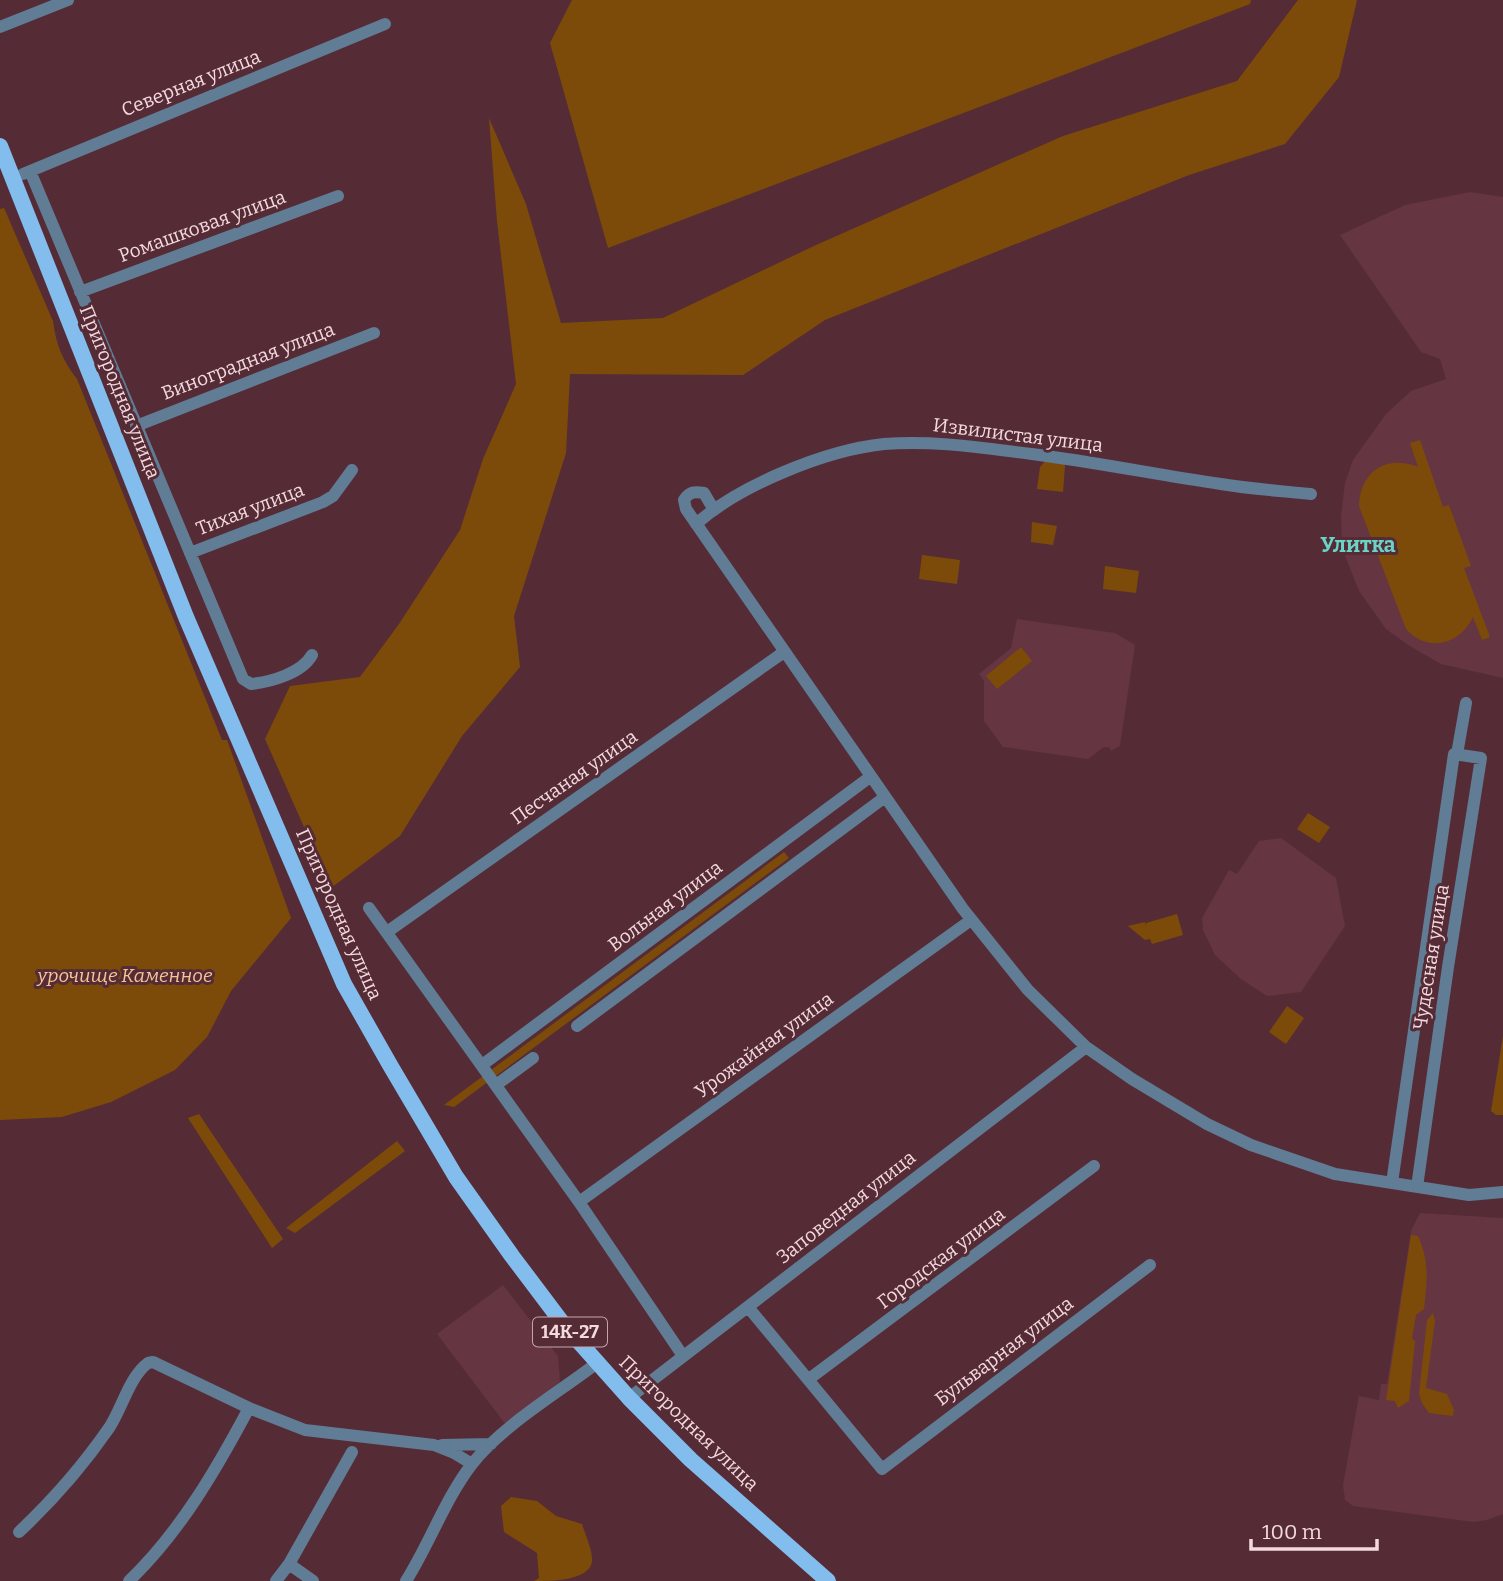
<svg xmlns="http://www.w3.org/2000/svg" width="1503" height="1581" viewBox="0 0 1503 1581" font-family="Bitter,serif">
<rect width="100%" height="100%" fill="#552c36"/>
<path fill="#653541" d="M1470,192l33,5v481l-62,-14 -33,-19 -22,-16 -27,-38 -17,-43 -1,-32 4,-33 8,-23 33,-46 25,-23 35,-12 -6,-20 -19,-7 -81,-117 65,-30z
M1017,619l98,14 20,12 -15,101 -9,5 -2,-4h-5l-16,12 -85,-12 -19,-26v-40l-5,-7 32,-26z
M1281,838l55,40 9,48 -44,66 -34,4 -26,-17 -26,-24 -12,-25 -1,-12 27,-48 8,4 22,-33z
M1420,1213l83,5v296l-16,6 -14,2 -120,-16 -8,-6 -2,-15 16,-89 20,4 2,-16h6l24,-153z
M503,1285l55,71 2,26 -54,43 -69,-91z"/>
<path fill="#7d4b09" d="M572,0h679l-1,4 -642,244 -58,-205z
M1298,0h59l-18,77 -54,67 -96,31 -364,145 -82,55 -173,-1 -4,79 -52,163 6,51 -58,69 -62,100 -69,52 -66,-149 25,-53 70,-9 39,-53 61,-94 23,-71 33,-75 -19,-163 -8,-103 37,86 35,119 102,-5 153,-73 247,-109 174,-55z
M4,208l49,113c3,23 9,39 24,58l145,361h5l64,178 -60,73 -24,46 -32,33 -64,32 -49,15 -62,3v-911z
M1420,440l23,67 6,-2 22,61 -7,2 26,69 -8,3 -9,-23c-13,28 -46,36 -67,12l-47,-123c1,-34 27,-52 59,-39l-8,-24z
M1045,461l19,3 1,2 -2,26 -26,-3 3,-22z
M1032,522l25,4 -4,19 -22,-3z
M922,555l38,5 -3,24 -38,-5z
M1105,566l34,5 -3,22 -33,-4z
M1021,647l11,14 -35,28 -11,-13z
M1308,813l22,14 -11,16 -22,-14z
M784,852l5,6 -335,249 -10,-2z
M1177,914l6,21 -31,9 -2,-5 -5,1 -17,-14 17,-4 1,4v-3z
M1287,1006l17,12 -18,26 -17,-12z
M1503,1036v79h-7l-5,-4z
M199,1114l84,125 -11,9 -84,-130z
M397,1141l8,10 -110,82 -9,-5z
M1411,1235l7,1c12,27 9,45 6,73l-8,6 -4,23 3,3 -6,60 -11,7 -3,-7 -9,-1z
M1433,1313l2,8 -9,67 21,6 7,16 -1,6 -24,-3 -7,-10 -3,-9 8,-74z
M511,1497l26,4 19,15 26,8c3,10 11,27 10,38 -4,19 -40,19 -58,19l5,-3 -2,-25 -33,-21 -3,-26z"/>
<g fill="none" stroke-linecap="round" stroke-linejoin="round">
<path stroke="#617c95" stroke-width="12" d="M0,27l68,-27
M30,171l213,508 8,5c20,-2 51,-11 61,-29
M23,174l362,-150
M80,292l258,-96
M136,426l238,-93
M714,510l-10,-17c-10,-2 -15,-1 -20,7l2,9 277,400 65,81 58,57 46,32 75,45 44,21 84,29 134,21 34,-3
M696,524c44,-39 130,-74 188,-80 50,-4 99,4 148,10 63,8 126,21 189,30 30,5 60,7 90,10
M190,553l133,-51 10,-6 19,-26
M1457,754l9,-51
M369,908l210,294 104,154
M387,932l397,-280
M577,1026l308,-229
M482,1065l388,-288
M496,1085l37,-27
M1392,1183l62,-429 27,4 -33,209 -31,220
M579,1202l392,-282
M748,1307l134,162 268,-204
M809,1379l285,-213
M629,1398l457,-351
M442,1445l49,-1
M19,1532c34,-32 63,-65 90,-104 13,-19 20,-51 39,-65l5,-1 96,46
M289,1564l24,17
M129,1581c51,-49 87,-111 120,-173l56,22 129,15 20,8 18,11
M276,1581l13,-17 63,-112
M406,1581c24,-38 39,-82 66,-117 31,-39 86,-71 125,-101"/>
<path stroke="#83bdee" stroke-width="16" d="M0,146l186,471 158,367 46,81 66,112 56,79 52,69 65,73 62,62 137,121"/>
</g>
<g text-anchor="middle" dominant-baseline="central" stroke-width="6" stroke-linejoin="round" paint-order="stroke">
<rect fill="#552c36" stroke="#c4a5ac" stroke-width="2" x="533" y="1317.5" width="74" height="29" rx="5"/>
<g font-size="18" font-weight="bold" fill="#f4d9de">
<text x="570" y="1332">14К-27</text>
</g>
<g font-size="19" fill="#f4d9de" stroke="#552c36">
<text transform="translate(191 83) rotate(-22)">Северная улица</text>
<text transform="translate(202 226) rotate(-20)">Ромашковая улица</text>
<text transform="translate(248 361) rotate(-21)">Виноградная улица</text>
<text transform="translate(120 392) rotate(68)">Пригородная улица</text>
<text transform="translate(1018 435) rotate(7)">Извилистая улица</text>
<text transform="translate(250 509) rotate(-21)">Тихая улица</text>
<text transform="translate(574 777) rotate(-35)">Песчаная улица</text>
<text transform="translate(665 906) rotate(-37)">Вольная улица</text>
<text transform="translate(339 914) rotate(66)">Пригородная улица</text>
<text transform="translate(1431 957) rotate(-81)">Чудесная улица</text>
<text transform="translate(764 1045) rotate(-36)">Урожайная улица</text>
<text transform="translate(846 1207) rotate(-38)">Заповедная улица</text>
<text transform="translate(941 1258) rotate(-37)">Городская улица</text>
<text transform="translate(1004 1351) rotate(-37)">Бульварная улица</text>
<text transform="translate(689 1423) rotate(44)">Пригородная улица</text>
</g>
<g font-size="19" font-style="italic" fill="#f6c596" stroke="#552c36">
<text x="125" y="975">урочище Каменное</text>
</g>
<g font-size="21" font-weight="bold" fill="#6bd4c8" stroke="#552c36">
<text x="1358" y="545">Улитка</text>
</g>
</g>
<path d="M1251 1539v10h126v-10" fill="none" stroke="#f4d9de" stroke-width="3.5"/>
<text x="1262" y="1539" font-size="21" fill="#f4d9de" stroke="#552c36" stroke-width="5" paint-order="stroke">100 m</text>
</svg>
